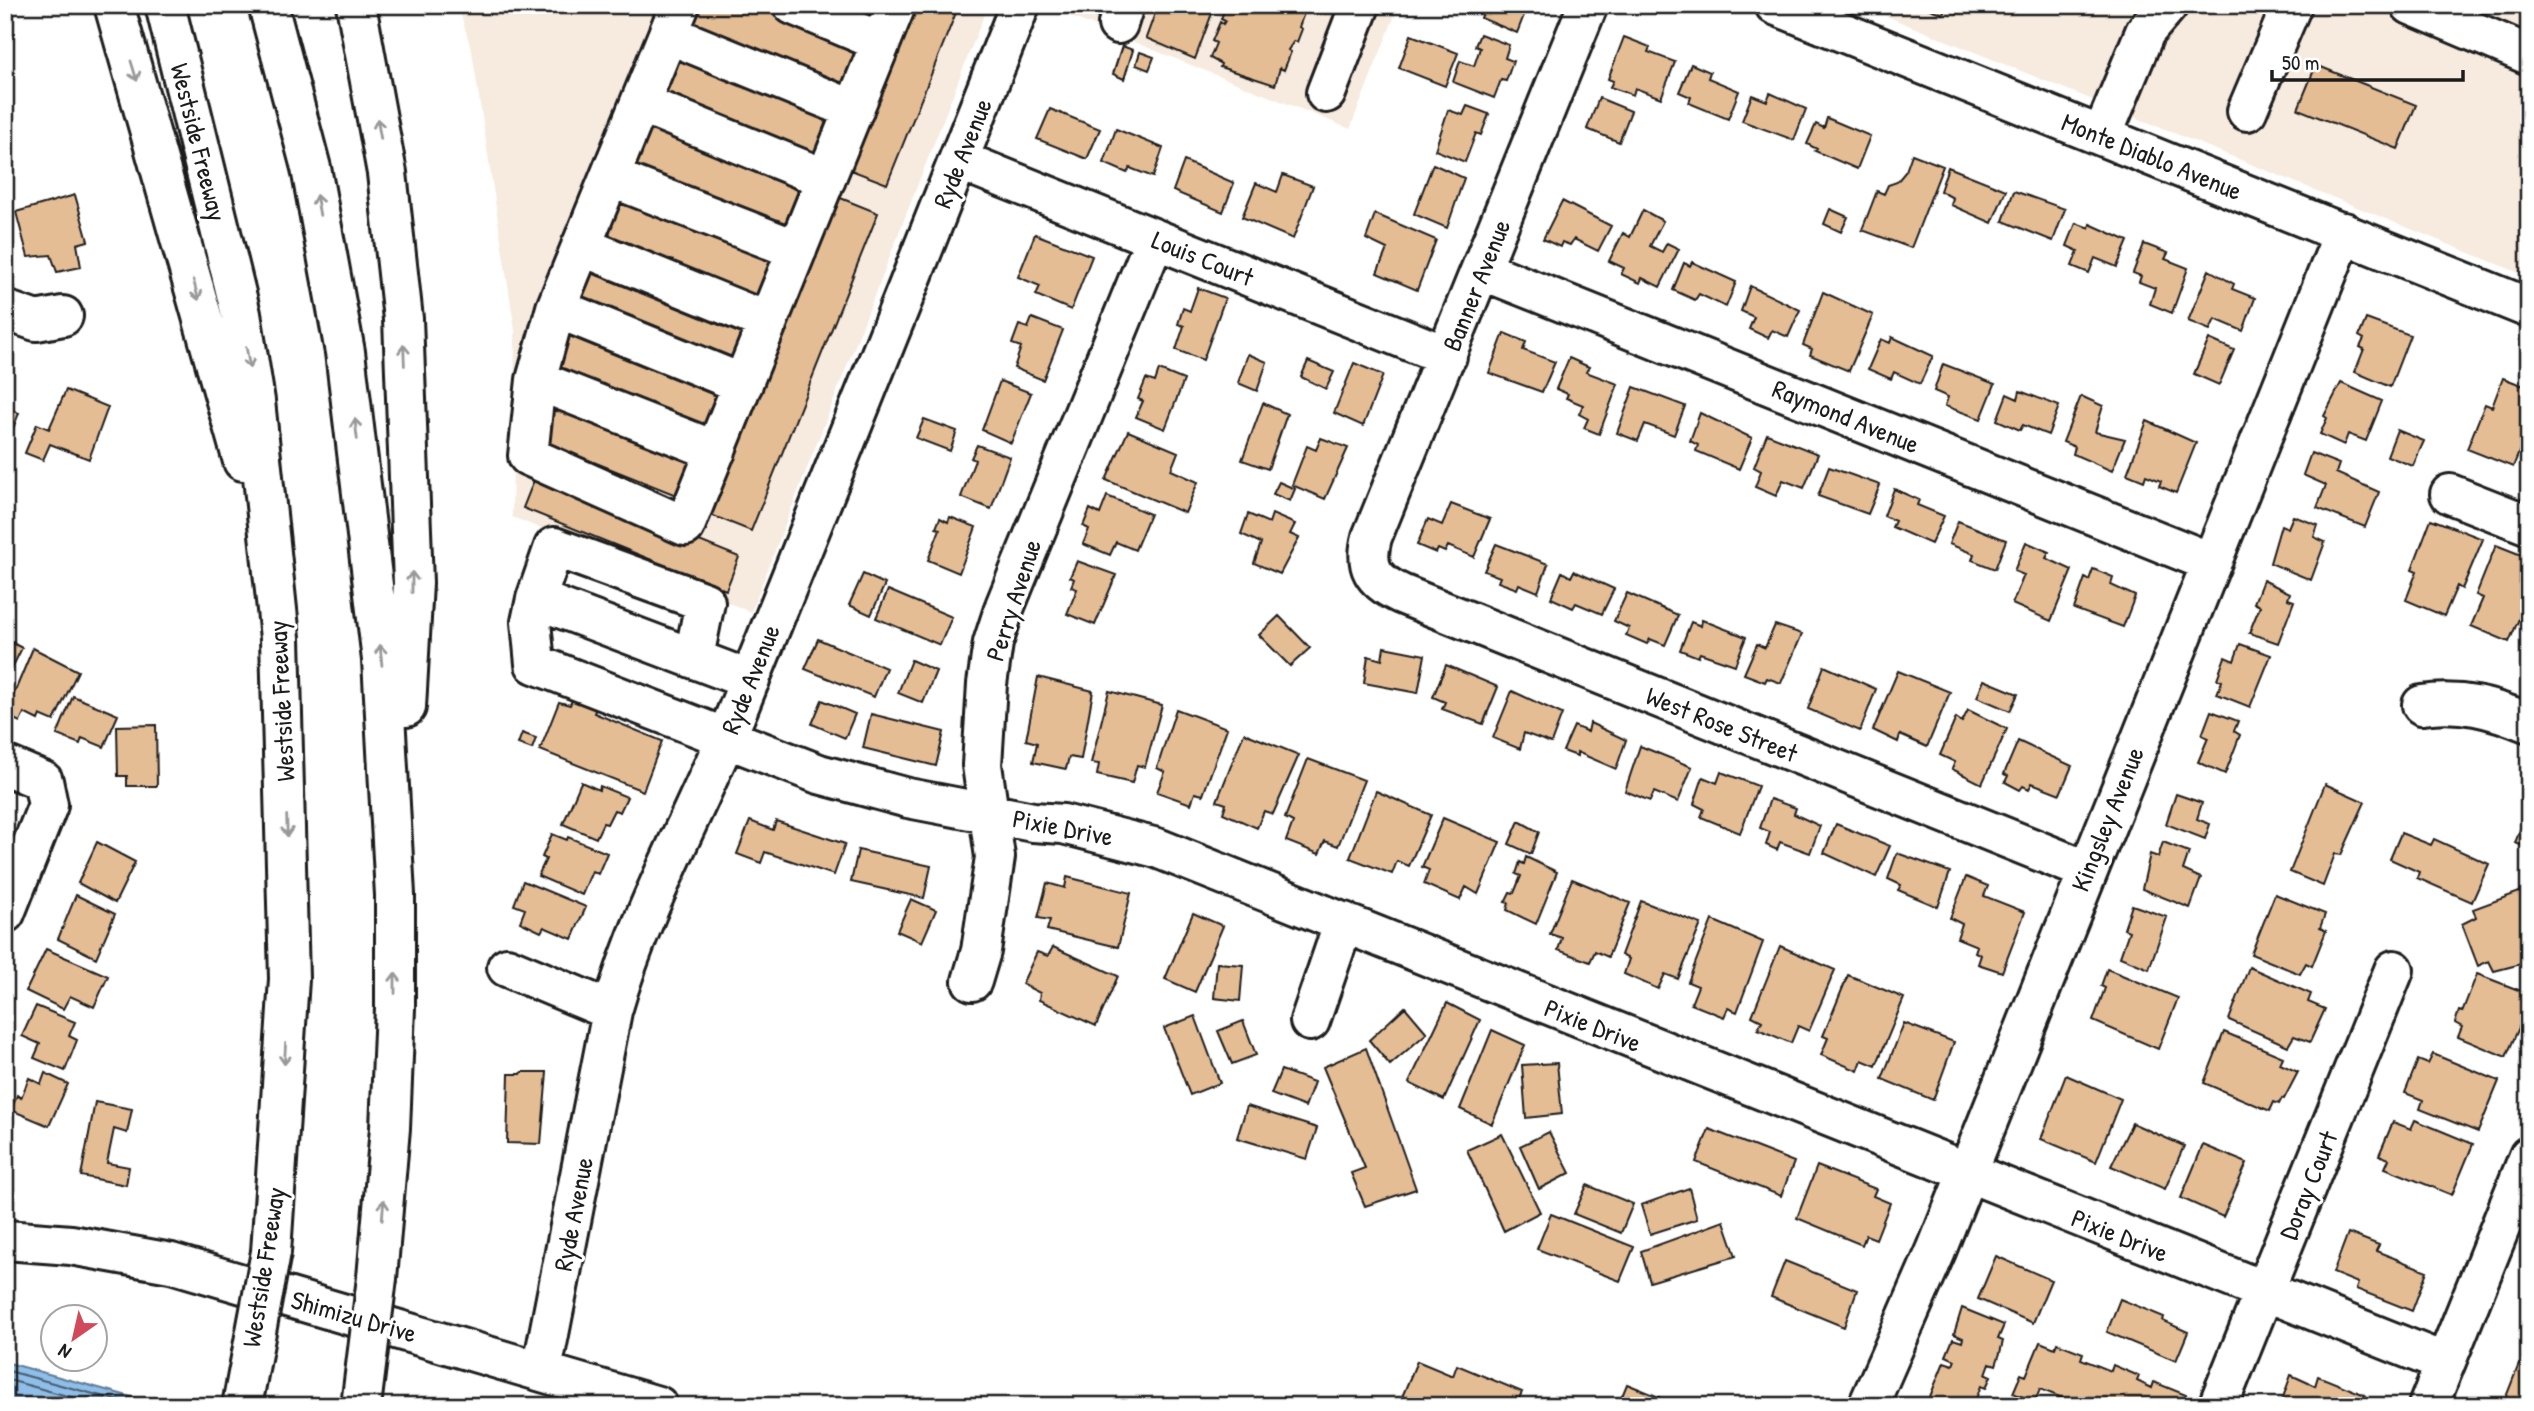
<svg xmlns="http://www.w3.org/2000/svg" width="2534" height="1411" viewBox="0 0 2534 1411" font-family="'Patrick Hand',sans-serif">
<rect width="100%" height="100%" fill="#fff"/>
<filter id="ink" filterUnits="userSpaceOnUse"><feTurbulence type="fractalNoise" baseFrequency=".0143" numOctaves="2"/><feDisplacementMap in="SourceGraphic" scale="14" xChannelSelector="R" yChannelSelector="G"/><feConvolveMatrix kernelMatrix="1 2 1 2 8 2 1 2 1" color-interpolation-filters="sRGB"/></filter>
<g filter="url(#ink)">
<path fill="#f7ebdf" d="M458,5h530l-237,607 -239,-95 3,-186 -43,-279z
M1074,5h325l-49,124 -281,-113z
M1859,5h670v272l-567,-230z"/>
<path fill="#8ebee9" stroke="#607d97" stroke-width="2" d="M5,1362l159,44h-159z"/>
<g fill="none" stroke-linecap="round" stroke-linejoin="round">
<path stroke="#4a5d6e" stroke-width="2" d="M5,1370l133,36
M5,1379l99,27"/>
</g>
<path fill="#e5bd95" stroke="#1c1c1c" stroke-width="2" d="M692,5h77l90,37 -20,49 -156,-63z
M829,5h44l-6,16z
M907,5h52l-72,179 -44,-17z
M1158,5h57l-20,54 -49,-21z
M1226,5h81l-8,22 3,2 -5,13 -3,-1 -6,9 3,2 -7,18 -4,-2 -5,17 -55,-18 1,-3 -11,-6 6,-15 -4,-2 8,-19 3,2 2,-3 -4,-2z
M1486,5h42l-11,28 -36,-15z
M1959,5l-3,8 -11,-5 -2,6 -21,-8z
M1480,34l29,11 -4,13 8,3 -7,20 -5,-1 -7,18 -41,-16 7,-21 14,5 6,-18 -5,-2z
M1411,35l47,18 -13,33 -46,-18z
M1624,37l26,10 -2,5 27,10 -14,36 -26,-10 -2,7 -23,-8 3,-6 -5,-2z
M1122,46l11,4 -9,29 -11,-5z
M674,48l156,63 -19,50 -156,-63z
M1140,52l14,5 -5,13 -13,-5z
M1691,64l19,8 -2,6 31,13 -11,28 -39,-16 2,-6 -12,-5z
M2316,65l100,40 -18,44 -100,-40z
M1770,93l36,16 -12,31 -52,-19 10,-26 15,6z
M1599,98l32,13 -12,31 -32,-13z
M1467,106l22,8 -8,21 -5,-2 -11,29 -30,-12 13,-40 15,5z
M1050,109l50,20 -13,30 -50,-20z
M1827,118l43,18 -13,33 -42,-18 2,-2 -10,-5 9,-20 8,4z
M647,119l155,63 -20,49 -155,-63z
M1116,129l47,19 -10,29 -23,-9 -3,5 -23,-10z
M1912,154l31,12 -32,82 -49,-18 15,-39 7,3 4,-9 9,-3 9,-11z
M1184,161l50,22 -11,29 -50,-21z
M1433,164l31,14 -17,50 -33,-14z
M1948,167l58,23 -14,33 -41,-18 2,-7 -13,-7z
M1283,175l30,11 -20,53 -51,-22 14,-34 21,9z
M618,190l156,62 -20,49 -155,-63z
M2014,191l51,18 -12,32 -50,-20z
M75,195l13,46 -11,3 4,23 -24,5 -6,-17 -23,2 -12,-45z
M833,195l45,18 -127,318 -45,-18z
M1562,201l49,25 -13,25 -24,-12 -4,6 -8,-3 -2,5 -17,-8z
M1830,209l18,8 -7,15 -17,-8z
M1643,210l20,11 -13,25 12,6 5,-9 12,6 -19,38 -18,-9 -2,5 -19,-9 3,-6 -15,-7 14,-28 7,4z
M1375,214l61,26 -19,50 -40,-17 10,-24 -21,-10z
M2076,223l13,5 1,-4 38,17 -11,26 -22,-9 -6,15 -17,-7 6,-15 -11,-5z
M1035,234l57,22 -21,54 -35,-15 4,-9 -22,-9z
M2144,244l24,9 -3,6 23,9 -16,45 -22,-9 5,-16 -16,-6 2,-6 -8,-3z
M591,258l155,64 -18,44 -156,-63z
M1692,262l44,20 -10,25 -27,-13 -4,6 -22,-10 11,-27 6,3z
M2209,270l25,14 -2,5 23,9 -12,33 -28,-12 -5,11 -22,-9z
M1750,286l50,24 -12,27 -16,-7 -4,8 -19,-9 5,-12 -13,-6z
M1198,288l27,10 -22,62 -27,-10 8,-24 -6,-2 5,-16 7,3z
M1823,292l50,23 -24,56 -39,-16 2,-6 -9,-4z
M1032,318l31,12 -20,50 -29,-12 7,-21 -9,-3 7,-19 9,3z
M2366,319l44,16 -20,52 -35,-15 9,-23 -4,-2 4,-8 -5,-3z
M563,324l157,62 -17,44 -157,-62z
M1504,333l22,9 -3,8 32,12 -13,30 -53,-19z
M1892,337l41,19 -13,28 -26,-12 -3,7 -23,-10 13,-30 9,4z
M2209,339l25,11 -15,35 -25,-11z
M1248,354l19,8 -10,29 -19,-8z
M1569,358l20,9 -3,5 32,12 -19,50 -15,-6 4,-9 -9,-5 4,-9 -17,-7 2,-4 -12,-5z
M1308,361l26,11 -8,17 -25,-12z
M1354,363l29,12 -20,51 -29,-13z
M1943,364l52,20 -14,35 -36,-13 3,-9 -14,-6z
M1159,370l25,10 -19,49 -29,-12 7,-16 -5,-2 8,-20 9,3z
M2503,378l26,10v21l-4,11 4,1v6l-16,40 -46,-18 18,-45 7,3z
M1000,381l31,12 -20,50 -29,-13z
M2341,383l41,18 -16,40 -18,-7 -4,11 -24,-11 7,-16 -3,-2z
M1634,387l51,19 -11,29 -29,-11 -7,17 -21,-8z
M66,390l42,17 -19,52 -39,-15 -7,16 -18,-7 12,-29 12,5z
M2020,391l39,15 -11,29 -25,-10 -3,5 -23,-10 10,-26 11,5z
M2081,396l22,10 -8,26 30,7 -13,32 -39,-17 2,-7 -12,-5z
M559,397l135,54 -18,44 -135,-54z
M1263,403l24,11 -19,55 -26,-9z
M5,407l14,6 -14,36z
M1700,413l52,25 -13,31 -43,-18 2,-6 -8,-4z
M924,419l33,12 -7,20 -34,-13z
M2147,421l49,22 -20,50 -17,-7 2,-5 -15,-6 -2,6 -17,-7z
M2397,430l27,11 -11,25 -26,-10z
M1128,431l50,21 -7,18 27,12 -13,31 -79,-33z
M1767,434l51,20 -14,34 -21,-8 -7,16 -21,-9 6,-16 -7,-4z
M1321,438l27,10 -23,51 -33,-14 15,-39 9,4z
M977,445l33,12 -19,52 -30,-12 14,-37 -4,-2z
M2311,453l28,11 -3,9 43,19 -14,35 -48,-19 9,-23 -23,-10z
M1829,467l51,18 -12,29 -50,-18z
M536,475l203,82 -13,33 -203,-82z
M1279,482l16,7 -5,12 -17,-7z
M1894,489l25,11 -2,5 27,11 -13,28 -39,-17 3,-6 -11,-5z
M1107,496l43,18 -15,36 -19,-8 -6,13 -27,-11 6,-15 -6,-3 7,-17 10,5z
M1451,504l39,15 -16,38 -26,-11 -3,6 -7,-3 -2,4 -19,-8 11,-26 14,6z
M1248,514l21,9 3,-9 23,10 -5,10 9,4 -19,36 -26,-11 7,-20 -20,-9z
M2293,516l25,9 -4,12 11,5 -14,38 -41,-17 11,-38 7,3z
M950,517l26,10 -17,46 -31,-13 12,-31 -4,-1 4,-10 8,4z
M2431,519l52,20 -21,50 -5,-3 -13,30 -38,-16 11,-29 -5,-2z
M1958,521l48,19 -11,29 -23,-9 2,-6 -25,-10z
M2026,542l23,10 -3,6 26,12 -21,51 -39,-17 12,-29 -10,-4z
M1496,544l52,20 -10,28 -19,-8 -2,5 -19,-7 2,-5 -16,-6z
M2496,545l33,13v50l-4,8 -4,-2 -12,28 -38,-16 12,-28 -7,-3z
M1077,561l39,14 -21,50 -28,-11 10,-25 -6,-2 3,-8 -4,-2z
M2093,569l20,8 -2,8 24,11 -12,31 -49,-18 11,-31 4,2z
M1574,571l40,18 -12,25 -26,-11 -3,5 -22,-10 11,-26 9,5z
M863,574l22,10 -14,31 -22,-10z
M2263,580l27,13 -2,6 6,2 -16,42 -29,-10 11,-27 -6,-3z
M888,590l64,27 -12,28 -64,-27z
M1627,593l51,22 -13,30 -15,-6 -3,5 -21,-9 3,-7 -15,-7z
M1279,616l31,32 -20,18 -31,-31z
M1702,620l44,17 -11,28 -35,-12 -2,4 -18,-7 11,-28 10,4z
M1775,625l27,9 -21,49 -14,-5 -2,4 -21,-8 13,-30 8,4z
M5,639l17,9 -17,34z
M818,639l68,29 -12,29 -69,-28z
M2240,644l31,11 -21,52 -33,-13 5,-13 -5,-2 8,-22 9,4z
M1384,647l41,8 -7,38 -54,-10 4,-27 14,4z
M33,648l45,23 -24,50 -14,-6 -2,5 -14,-7 -4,9 -15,-7z
M911,660l25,11 -13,32 -25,-10z
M1446,665l52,22 -15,37 -41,-15 3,-7 -12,-5z
M1824,666l52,23 -16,42 -52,-22z
M1898,671l52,21 -23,55 -27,-12 -2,7 -25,-12z
M1038,677l55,14 -12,68 -12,-2 -3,12 -33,-7 4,-19 -11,-3z
M1984,680l34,14 -8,17 -33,-14z
M577,686l24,10 -7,17 68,28 -19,50 -103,-41 19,-48 11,3z
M1109,691l53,14 -17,62 -8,-2 -5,18 -35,-8 2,-11 -8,-1z
M1512,691l50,23 -11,29 -27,-10 -4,16 -27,-11z
M73,696l45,19 -14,32 -22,-9 -2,6 -23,-9z
M822,700l33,14 -10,24 -33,-14z
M1176,709l51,19 -24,67 -8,-2 -4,11 -34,-12 8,-20 -8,-4z
M1968,710l39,19 -25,55 -30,-15 3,-7 -15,-7 16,-37 6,4z
M2211,711l27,10 -4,10 6,4 -15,39 -27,-12 10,-24 -6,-3z
M871,714l73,18 -8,34 -73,-18z
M1590,723l36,17 -10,29 -39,-17v4l-14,-5 11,-25 14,6z
M156,725l1,61h-30v-10h-9l-1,-50z
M522,733l14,5 -4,11 -14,-5z
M1244,733l55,22 -26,59 -9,-3 -7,17 -34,-15 3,-9 -9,-3z
M2018,741l54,25 -12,28 -28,-11 -3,6 -6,-3 -3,4 -15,-8 3,-6 -4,-2z
M1640,746l52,21 -14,35 -24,-10 -4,9 -25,-10z
M1308,759l56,21 -26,66 -13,-5 -6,13 -33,-13 7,-19 -8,-4z
M1721,772l37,14 -18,47 -39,-16 3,-8 -10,-5 9,-27 14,6z
M581,782l18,8 1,-4 27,11 -7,15 -6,-2 -7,14 -4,-1 -7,15 -33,-14z
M2325,784l40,18 -24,53 -6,-1 -12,32 -33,-14z
M1376,791l55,24 -22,51 -12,-5 -5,13 -42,-16z
M2176,794l26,9 -5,16 13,5 -5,15 -39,-15z
M1770,799l26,9 -2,6 26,12 -10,27 -30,-11 -3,8 -11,-5 4,-13 -10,-4z
M2525,817l4,2v29l-14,-5z
M1443,818l57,24 -22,52 -12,-7 -6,13 -36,-16 5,-14 -7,-3z
M750,821l23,9 3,-9 69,23 -11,31 -69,-23 -4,11 -24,-9z
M1519,821l20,11 -8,22 -22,-10z
M1836,824l54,22 -14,31 -52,-24z
M2401,833l30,12 3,-6 55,25 -17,38 -55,-24 2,-6 -29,-13z
M552,834l15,6 1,-3 39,16 -9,21 -6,-3 -10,24 -44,-19 8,-17 -4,-2z
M97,842l38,20 -20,41 -37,-20z
M2163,842l26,10 -6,18 18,8 -11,30 -48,-19 8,-35 8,3z
M858,850l73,16 -7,32 -73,-16z
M1897,853l53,19 -12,35 -40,-17 3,-5 -13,-6z
M1526,857l31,15 -21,52 -29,-14 2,-7 -4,-1 5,-10 4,1 7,-17 -5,-2 4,-12 4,2z
M1067,877l64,16 -13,54 -71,-17 3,-10 -12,-2 9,-35 18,5z
M1966,877l22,9 -4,10 41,16 -23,60 -24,-8 3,-9 -6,-3 2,-6 -20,-8 5,-14 -12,-6z
M1572,879l58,24 -22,54 -13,-6 -5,11 -32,-12 4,-12 -12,-4z
M523,881l63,26 -14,32 -28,-12 -3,5 -21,-10 5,-13 -11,-4z
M2522,891l7,22v49l-35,9 -5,-10 -11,5 -16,-42 14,-7 -3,-8z
M2275,894l50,20 -5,14 6,3 -14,35 -6,-3 -6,11 -49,-20z
M76,895l39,19 -19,44 -38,-19z
M911,899l25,11 -14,32 -25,-11z
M1641,901l60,23 -23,55 -13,-5 -7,15 -34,-15 5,-15 -8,-4z
M2132,905l35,12 -18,52 -29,-12 9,-26 -5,-2z
M1193,913l30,13 -28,66 -30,-13z
M1712,920l51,22 -26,70 -9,-4 -4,9 -33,-13 7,-18 -10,-4z
M1780,946l55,24 -26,61 -11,-5 -7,17 -33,-14 4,-8 -10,-5z
M1053,947l65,29 -22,50 -57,-26 1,-7 -18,-9 15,-32 11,4z
M46,949l62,27 -14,31 -24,-11 -7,13 -37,-18z
M1217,963l26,2 -3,36 -26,-3z
M2249,967l62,27 -3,8 17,7 -15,33 -16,-6 -6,10 -59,-26z
M2107,969l71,29 -20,51 -65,-28 12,-33 -4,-2z
M2477,974l52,20v11l-23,52 -48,-20 4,-10 -7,-4 4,-12 3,1z
M1848,975l56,23 -28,68 -14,-6 -4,11 -37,-16 7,-17 -5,-2z
M1447,1003l33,17 -36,80 -35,-17z
M36,1006l39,16 -6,14 8,4 -12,31 -31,-13 6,-14 -18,-8z
M1405,1007l22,26 -37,32 -21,-25z
M1195,1016l25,67 -30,12 -26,-67z
M1243,1021l13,34 -24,9 -14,-33z
M1904,1023l50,19 -21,58 -51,-21z
M1492,1030l33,15 -33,79 -32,-15z
M2224,1032l59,25 -3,7 18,8 -14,27 -2,-1 -3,6 -5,-2 -4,9 -66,-28z
M1366,1048l50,141 -51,17 -14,-33 14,-5 -42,-101z
M2433,1054l66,27 -21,51 -58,-23 3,-9 -18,-7 13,-33 10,4z
M1557,1063l5,51 -36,4 -4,-53z
M1281,1070l33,12 -9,25 -34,-13z
M522,1072h25l-6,72 -34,-1 2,-69h12z
M45,1073l23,11 -19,42 -38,-16 6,-15 4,3 8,-20 12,6z
M2066,1075l55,24 -25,63 -55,-23z
M95,1102l37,7 -5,24 -13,-4 -7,34 22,4 -3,18 -45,-9z
M1247,1106l70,22 -10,31 -70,-21z
M2415,1120l58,24 -21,51 -67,-27 4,-9 -10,-4 14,-33 18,7z
M2132,1123l52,23 -19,43 -54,-23z
M1709,1129l85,33 -13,34 -85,-34z
M1549,1132l21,41 -31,16 -19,-43z
M1502,1134l38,78 -36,19 -37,-81z
M2203,1145l44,18 -24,54 -42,-19z
M1817,1166l59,23 -3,7 17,7 -14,36 -10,-4 -4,10 -65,-27z
M1587,1185l46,19 -12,29 -47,-19z
M1689,1188l8,31 -47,15 -9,-29z
M1551,1214l83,33 -14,34 -83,-32z
M1724,1221l12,35 -86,26 -9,-31z
M2348,1233l31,12 -3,6 51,20 -15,40 -56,-22 2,-6 -25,-10z
M1996,1256l55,24 -18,43 -55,-24z
M1785,1261l72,29 -13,37 -73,-30z
M2120,1299l44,18 -1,4 25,11 -12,29 -69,-29z
M1962,1308l42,17 -6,14 5,2 -3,12 -4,12 -6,-2 -4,11 5,2 -5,12 -5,-2 -8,20h-37l1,-3 -8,-4 15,-37 9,3 2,-5 -9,-4 7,-17 9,3 1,-4 -9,-4z
M2040,1342l15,6 2,-5 26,10 -2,6 30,12 2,-6 26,11 -2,5 15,7 2,-6 32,13 -4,11h-120l3,-7 -25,-10 -5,13 -22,-9 8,-19 5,2z
M1417,1361l36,15 4,-11 65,27 -4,9 10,5h-117l2,-5 -11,-4z
M2519,1364l10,4v38l-25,-4z
M2291,1375l24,11 3,-10 47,19 -5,11h-73l-6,-3z
M1627,1384l54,22h-63z"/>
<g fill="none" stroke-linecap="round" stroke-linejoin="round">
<g stroke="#1c1c1c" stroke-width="44">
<path id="minor" d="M680,5l-124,303 -20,72 -8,76 157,70 211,-521
M793,5l88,37
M1588,5l-216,532c-8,30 1,44 29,57l685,276
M1775,5l754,303
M2411,5l118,50
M1118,24l6,-19
M668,34l186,76
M1326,93l34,-88
M640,103l186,76
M2247,111l45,-106
M2102,136l43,-104 23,-27
M959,160l488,196
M610,177l187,73
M581,246l187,76
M1482,270l728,292
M556,308l187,76
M5,310l31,11 27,-5
M536,380l180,71
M2450,494l79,31
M536,599l18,-52 151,55 -11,55
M750,680l-214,-81 -5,23 4,42 284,110 89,24 125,24 30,2 94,24 1288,515
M2422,705c38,-6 71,3 107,18
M5,765l38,16 5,24 -43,108
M507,967l105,44
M972,981l9,-30 14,-94 -13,-92 5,-81 6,-41 12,-37 150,-367
M1310,1021l34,-99
M5,1240l66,5 100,18 487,143
M542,1370l70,-359c30,-106 85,-200 126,-302 95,-234 189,-469 282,-704
M2220,1401l174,-431
M1868,1406l68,-155 408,-1019
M2428,1406l101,-250"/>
</g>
<g stroke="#1c1c1c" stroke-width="44">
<path id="highway" d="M114,5l129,456
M165,5l76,309 14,87 25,237 9,341 -18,273
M268,5l43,163 34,184 37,308 13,235v113l-5,120 -13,150
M356,5l31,168 16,146 10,264 -7,124"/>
</g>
<use href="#minor" stroke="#fff" stroke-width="38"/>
<use href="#highway" stroke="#fff" stroke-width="38"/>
<g stroke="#1c1c1c" stroke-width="44" stroke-linecap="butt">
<path id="highway-bridge" d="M242,1406l29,-154
M361,1406l16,-128"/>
</g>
<use href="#highway-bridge" stroke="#fff" stroke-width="38"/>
</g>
<defs><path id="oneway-shaft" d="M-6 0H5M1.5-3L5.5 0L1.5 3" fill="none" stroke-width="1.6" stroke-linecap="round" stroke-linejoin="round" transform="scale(1.75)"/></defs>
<g stroke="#999">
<use href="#oneway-shaft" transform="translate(134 71) rotate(73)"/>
<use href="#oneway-shaft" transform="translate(379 129) rotate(-100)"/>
<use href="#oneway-shaft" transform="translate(318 205) rotate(-100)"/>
<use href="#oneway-shaft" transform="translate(196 290) rotate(75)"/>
<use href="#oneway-shaft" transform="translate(404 355) rotate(-92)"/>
<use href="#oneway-shaft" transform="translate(248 358) rotate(81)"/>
<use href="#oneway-shaft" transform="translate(356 429) rotate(-97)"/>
<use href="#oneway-shaft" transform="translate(412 582) rotate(-90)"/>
<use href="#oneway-shaft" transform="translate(381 655) rotate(-95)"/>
<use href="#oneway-shaft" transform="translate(287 826) rotate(88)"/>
<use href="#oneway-shaft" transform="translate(395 983) rotate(-90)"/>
<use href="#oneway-shaft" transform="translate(285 1054) rotate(93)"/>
<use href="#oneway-shaft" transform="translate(383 1210) rotate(-85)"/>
</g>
</g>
<g text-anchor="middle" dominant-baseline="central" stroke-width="6" stroke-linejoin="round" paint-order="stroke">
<g font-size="26" fill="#1c1c1c" stroke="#fff">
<text transform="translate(199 142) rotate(76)">Westside Freeway</text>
<text transform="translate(962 153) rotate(-68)">Ryde Avenue</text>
<text transform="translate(2152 156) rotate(22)">Monte Diablo Avenue</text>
<text transform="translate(1203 258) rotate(22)">Louis Court</text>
<text transform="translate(1476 285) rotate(-68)">Banner Avenue</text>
<text transform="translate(1846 416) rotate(22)">Raymond Avenue</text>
<text transform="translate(1013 600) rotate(-72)">Perry Avenue</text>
<text transform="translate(750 679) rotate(-68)">Ryde Avenue</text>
<text transform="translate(281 701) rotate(-93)">Westside Freeway</text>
<text transform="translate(1722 724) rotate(22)">West Rose Street</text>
<text transform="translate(2107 819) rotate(-68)">Kingsley Avenue</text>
<text transform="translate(1063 827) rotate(11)">Pixie Drive</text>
<text transform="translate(1593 1025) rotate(22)">Pixie Drive</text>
<text transform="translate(2308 1185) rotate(-68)">Doray Court</text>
<text transform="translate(573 1214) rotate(-79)">Ryde Avenue</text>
<text transform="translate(2120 1235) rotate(22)">Pixie Drive</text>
<text transform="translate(263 1267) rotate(-81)">Westside Freeway</text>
<text transform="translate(354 1316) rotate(16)">Shimizu Drive</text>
</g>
</g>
<rect width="2534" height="1411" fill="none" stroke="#fff" stroke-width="28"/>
<rect x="14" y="14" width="2506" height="1383" fill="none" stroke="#1c1c1c" stroke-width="2.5" filter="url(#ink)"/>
<g transform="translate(74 1338) rotate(214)"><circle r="33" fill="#ffffff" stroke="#a4a4a4" stroke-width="2"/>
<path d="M0-5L12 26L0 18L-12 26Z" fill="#d1495b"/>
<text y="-10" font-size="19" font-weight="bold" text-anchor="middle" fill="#1c1c1c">N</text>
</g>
<path d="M2272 70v10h191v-10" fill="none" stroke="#1c1c1c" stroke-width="3.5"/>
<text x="2282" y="70" font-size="21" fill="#1c1c1c" stroke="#ffffff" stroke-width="5" paint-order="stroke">50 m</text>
</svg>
